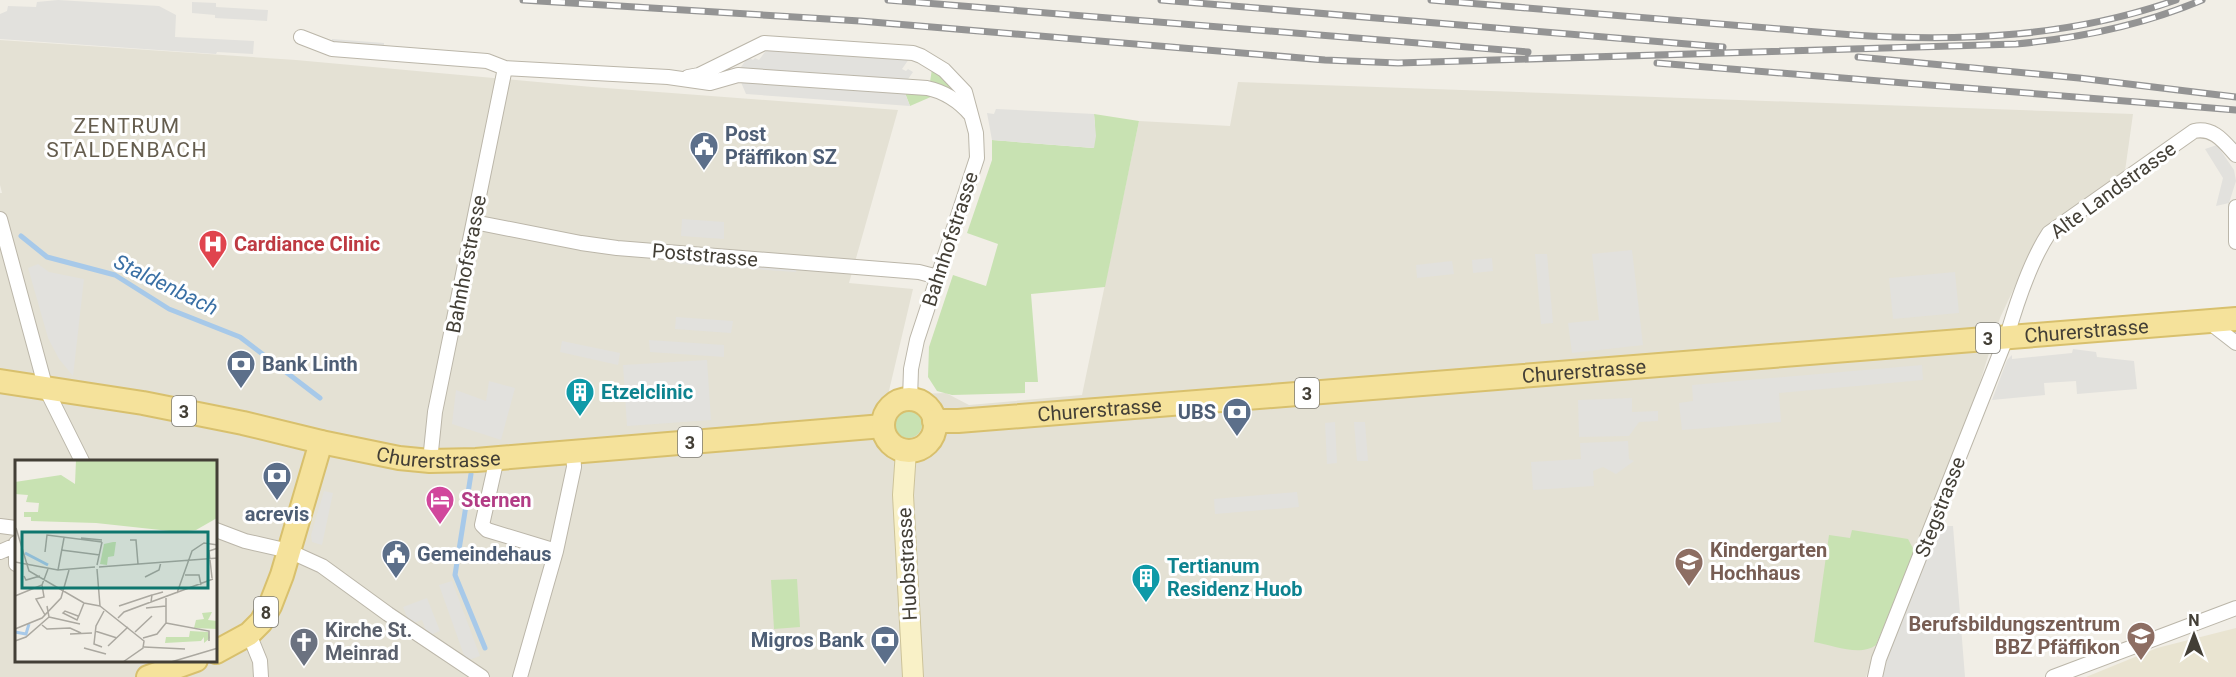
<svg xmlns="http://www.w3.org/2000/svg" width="2236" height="677" viewBox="0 0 2236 677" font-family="Roboto,sans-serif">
<rect width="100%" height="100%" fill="#f1eee6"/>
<path fill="#e4e1d4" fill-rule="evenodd" d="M0,40l296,20 296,27 306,23 -49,173 64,6 -25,106 58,-2 23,12 113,-10 57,-274 91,5 8,-44 895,32 -8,57 -87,66 -38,81 -29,93 -95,234 -10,32h-1866v-484h2l-2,-8zM16,461h200v199h-200z"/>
<path fill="#e9e4d1" d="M2236,628v49h-150l71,-29z"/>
<path fill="#c8e2b2" d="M932,69l5,3 18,19 -13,-6 -12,-3z
M905,93l27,2 1,1 -23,10z
M1094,114l45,7 -34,166 -74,7 7,88h-13v11l-73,2 -15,-4 -9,-14 1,-30 24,-72 33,11 12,-42 -31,-11 25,-73v-20l101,8 2,-23z
M894 424a14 14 0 1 1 28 0a14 14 0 1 1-28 0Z
M1852,530l56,9 7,13 -39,93c-16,12 -43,0 -62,-3l15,-107 21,3z
M797,579l3,48 -26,2 -3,-49z"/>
<path fill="#e2e1dd" d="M58,0l101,6 17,9 -1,22 79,4 -1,13 -36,-2 -1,2 -216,-15v-25l7,-3 1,-5 28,1 1,-5z
M192,2l24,1v4l52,3 -1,11 -52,-3v-3l-23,-2z
M332,39l52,4v5l-52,-4z
M768,48l141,11 -7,10 4,2 2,-2 5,3 -7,10 -1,11 5,13 -164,-12 -6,-14 6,-10 -5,-3 7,-10 5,3 2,-2 4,2z
M996,109l98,5 2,22 -2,12 -102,-8 -5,-27 7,1z
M2217,145l17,25 2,11 -7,22 -13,3 7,-28 -18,-29z
M682,219l42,3v17l-43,-3z
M1632,250l11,95 -71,8 -4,-30 31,-3 -7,-66z
M681,253l116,9 -1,10 -116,-8z
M1535,254h12l6,69 -12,1z
M1492,258l1,13 -20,2 -1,-13z
M1452,261l2,13 -37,4 -1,-13z
M38,264l11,8 35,7 -11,97 -14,-17 -11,-21 -20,-70z
M1955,272l4,41 -66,6 -4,-41z
M676,317l57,4 -2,12 -56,-4z
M649,340l75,5v12l-74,-5z
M562,341l58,12 -2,12 -58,-13z
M2073,349l23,3 1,5 37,4 3,28 -60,5 -1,-13 -32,2 1,12 -53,5 15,-40 5,-5v4l60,-6z
M707,360l4,60 -84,6 -4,-61z
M1922,365l1,15 -144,13 2,29 -99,8 -3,-27 14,-2 -1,-16z
M489,381l26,7 -14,52 -49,-16 4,-34 30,11z
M1632,398v14l26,-1v10l-19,1 -10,14 -50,1 -1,-37z
M1335,422l2,41 -10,1 -2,-41z
M1354,422h11l3,39h-11z
M1628,441l1,18 5,2 -18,13 -13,-7 -10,4 1,15 -61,4 -2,-28 50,-3 -1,-16z
M324,491l9,2 -11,52 -10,-3 -1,-7z
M1297,492l2,15 -84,7 -1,-15z
M1941,526h12l12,151h-83l2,-18z
M452,581l28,75 -14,5 -27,-76z
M427,598l13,33 -12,5 -6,-16 -12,4 -7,-17z"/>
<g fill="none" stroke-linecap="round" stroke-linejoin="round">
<path stroke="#a7c9e9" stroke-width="5" d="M21,236l26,21 68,18 54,34 71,28 80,61
M471,474l-16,101 30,73"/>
<g stroke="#bbb6a9" stroke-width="16">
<path id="street" d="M301,37l31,12 155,12 18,7 163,9 42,6 28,-8 189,13c19,4 32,13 44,27
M688,77l11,-2 65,-32 149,10 8,3 23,14 21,22 11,41 1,25 -60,182 -6,29 -1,30
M2236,207v35
M0,219l46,170 36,72
M474,222l107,21 36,5 302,24 19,5
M2209,322l27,21
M497,458l-15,67 5,5 69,21
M430,461l5,-49 70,-344
M0,526l16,2
M216,530l29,11 44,10 33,15 66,48 94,63
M16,543v21
M0,552l16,-7
M249,634l11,27 1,16
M520,677l36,-126 18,-84 -1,-15
M1875,677l4,-18 128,-323c9,-31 24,-76 42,-103l145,-102c20,-4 30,11 42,24
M2053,677l183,-69"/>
</g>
<g stroke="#cdc399" stroke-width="22">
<path id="secondary" d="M906,451l-3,44 10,182"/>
</g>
<g stroke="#d8c06d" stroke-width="26">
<g id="primary">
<path id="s1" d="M0,381l143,22 100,20 78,19 78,16 31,3 46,-1 407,-34"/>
<circle cx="909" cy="425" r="26"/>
<path id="s2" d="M934,421h24l1278,-102"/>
<path d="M216,652l33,-18 12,-12 9,-16 12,-31 39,-133"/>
<path d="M148,677l48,-17"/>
</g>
</g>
<use href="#street" stroke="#fff" stroke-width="14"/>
<use href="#secondary" stroke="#f9f1c7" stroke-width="20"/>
<use href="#primary" stroke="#f5e29b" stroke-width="22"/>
<g stroke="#949494" stroke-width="7">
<path id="rail" d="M523,0l337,21 465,39 73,3 618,-19c64,-6 127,-19 186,-44
M888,0l640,52
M1161,0l562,47
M1431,0l422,35c109,7 218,2 323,-35
M1858,57l221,21 157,19
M1657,63l579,47"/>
</g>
<use href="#rail" stroke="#fff" stroke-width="4.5" stroke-dasharray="14" stroke-linecap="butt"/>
</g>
<defs>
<g id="civic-pin" transform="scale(1.5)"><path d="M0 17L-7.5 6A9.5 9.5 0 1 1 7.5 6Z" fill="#5c6f8a" stroke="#fff"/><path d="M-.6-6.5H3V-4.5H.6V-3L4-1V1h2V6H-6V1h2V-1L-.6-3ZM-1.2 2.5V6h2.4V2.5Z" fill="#fff"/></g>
<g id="hospital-pin" transform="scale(1.5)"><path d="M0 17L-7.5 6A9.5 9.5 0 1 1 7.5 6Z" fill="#e0444e" stroke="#fff"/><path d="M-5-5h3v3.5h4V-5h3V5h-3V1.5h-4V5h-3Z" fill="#fff"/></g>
<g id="bank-pin" transform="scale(1.5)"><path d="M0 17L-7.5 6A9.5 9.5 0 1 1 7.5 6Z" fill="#5c6f8a" stroke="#fff"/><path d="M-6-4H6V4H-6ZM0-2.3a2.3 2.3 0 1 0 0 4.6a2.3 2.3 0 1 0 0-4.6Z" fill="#fff"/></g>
<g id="building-pin" transform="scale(1.5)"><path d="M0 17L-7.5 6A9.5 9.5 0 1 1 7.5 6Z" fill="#0f9aa8" stroke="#fff"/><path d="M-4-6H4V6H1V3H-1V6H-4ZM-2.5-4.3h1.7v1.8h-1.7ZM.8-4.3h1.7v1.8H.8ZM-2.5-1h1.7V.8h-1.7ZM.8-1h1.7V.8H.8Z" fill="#fff"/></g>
<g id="hotel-pin" transform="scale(1.5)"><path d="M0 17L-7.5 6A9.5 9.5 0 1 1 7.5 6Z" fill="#d1479c" stroke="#fff"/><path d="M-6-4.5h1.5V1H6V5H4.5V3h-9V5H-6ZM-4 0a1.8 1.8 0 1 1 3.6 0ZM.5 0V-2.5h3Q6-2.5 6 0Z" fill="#fff"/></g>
<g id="school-pin" transform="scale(1.5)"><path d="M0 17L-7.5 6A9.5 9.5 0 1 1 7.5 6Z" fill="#8d6e63" stroke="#fff"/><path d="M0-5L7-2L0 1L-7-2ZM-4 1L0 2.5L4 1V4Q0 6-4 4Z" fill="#fff"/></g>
<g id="church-pin" transform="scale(1.5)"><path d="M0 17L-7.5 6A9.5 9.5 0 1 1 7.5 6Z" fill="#6b7280" stroke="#fff"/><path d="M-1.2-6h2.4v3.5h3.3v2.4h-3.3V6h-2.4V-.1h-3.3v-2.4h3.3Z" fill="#fff"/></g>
</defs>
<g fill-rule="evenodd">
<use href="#civic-pin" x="704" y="146"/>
<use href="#hospital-pin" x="213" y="244"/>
<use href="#bank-pin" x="241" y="364"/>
<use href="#building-pin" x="580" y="392"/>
<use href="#bank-pin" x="1237" y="412"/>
<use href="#bank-pin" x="277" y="476"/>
<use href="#hotel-pin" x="440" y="500"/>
<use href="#civic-pin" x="396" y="554"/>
<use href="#school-pin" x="1689" y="562"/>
<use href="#building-pin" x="1146" y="578"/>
<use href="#school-pin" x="2141" y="636"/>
<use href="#bank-pin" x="885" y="640"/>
<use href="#church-pin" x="304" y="642"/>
</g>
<g text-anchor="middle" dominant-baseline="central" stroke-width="6" stroke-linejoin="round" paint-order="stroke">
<g fill="#fff" stroke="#7b7972" stroke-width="1.5">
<rect x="1976" y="323" width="24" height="30" rx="4.5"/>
<rect x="1295" y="378" width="24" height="30" rx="4.5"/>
<rect x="172" y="396" width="24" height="30" rx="4.5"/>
<rect x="678" y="427" width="24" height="30" rx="4.5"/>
<rect x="254" y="597" width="24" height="30" rx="4.5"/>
</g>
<g font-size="18" font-weight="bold" fill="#433f36">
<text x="1988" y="338">3</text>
<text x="1307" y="393">3</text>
<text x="184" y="411">3</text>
<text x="690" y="442">3</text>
<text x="266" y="612">8</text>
</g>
<g font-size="20" font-weight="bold" fill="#4e5e75" stroke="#fff" text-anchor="start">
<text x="725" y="134">Post<tspan x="725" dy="23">Pfäffikon SZ</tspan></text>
<text x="262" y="364">Bank Linth</text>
<text x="1216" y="412" text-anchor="end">UBS</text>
<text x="277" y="514" text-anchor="middle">acrevis</text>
<text x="417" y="554">Gemeindehaus</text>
<text x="864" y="640" text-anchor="end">Migros Bank</text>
</g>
<g font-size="20" fill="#433f36" stroke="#fff">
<text transform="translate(2113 190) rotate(-36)">Alte Landstrasse</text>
<text transform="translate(950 239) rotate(-72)">Bahnhofstrasse</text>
<text transform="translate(705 255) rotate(5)">Poststrasse</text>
<text transform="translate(466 264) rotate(-79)">Bahnhofstrasse</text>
<text stroke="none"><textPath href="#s2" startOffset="1156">Churerstrasse</textPath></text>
<text stroke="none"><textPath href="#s2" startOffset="652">Churerstrasse</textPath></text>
<text stroke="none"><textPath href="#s2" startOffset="166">Churerstrasse</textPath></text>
<text stroke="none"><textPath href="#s1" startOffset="446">Churerstrasse</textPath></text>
<text transform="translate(1940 507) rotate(-69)">Stegstrasse</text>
<text transform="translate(907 564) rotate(-93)">Huobstrasse</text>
</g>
<g font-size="20" font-weight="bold" fill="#be3a42" stroke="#fff" text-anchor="start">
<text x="234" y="244">Cardiance Clinic</text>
</g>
<g font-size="20" font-weight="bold" fill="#0d838f" stroke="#fff" text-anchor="start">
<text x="601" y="392">Etzelclinic</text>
<text x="1167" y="566">Tertianum<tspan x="1167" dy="23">Residenz Huob</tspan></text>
</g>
<g font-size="20" font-weight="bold" fill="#b23c85" stroke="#fff" text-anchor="start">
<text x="461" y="500">Sternen</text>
</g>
<g font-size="20" font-weight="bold" fill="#785e54" stroke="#fff" text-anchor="start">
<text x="1710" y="550">Kindergarten<tspan x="1710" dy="23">Hochhaus</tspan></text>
<text x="2120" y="624" text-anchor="end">Berufsbildungszentrum<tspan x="2120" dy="23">BBZ Pfäffikon</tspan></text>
</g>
<g font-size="20" font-weight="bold" fill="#5b616d" stroke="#fff" text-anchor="start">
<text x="325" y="630">Kirche St.<tspan x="325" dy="23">Meinrad</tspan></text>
</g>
<g font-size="21" letter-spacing="1.5" fill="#655d4e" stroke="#fff">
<text x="127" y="126">ZENTRUM<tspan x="127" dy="24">STALDENBACH</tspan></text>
</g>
<g font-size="21" font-style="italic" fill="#396fa4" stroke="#fff">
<text transform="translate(166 285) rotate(26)">Staldenbach</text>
</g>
</g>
<g transform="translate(15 460)">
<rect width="202" height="202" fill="#f1eee6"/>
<path d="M61,0h141v58l-21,12 -17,2 -83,-9 -65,-2v-4h-7v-5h14l1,-9 -13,-1 2,-7 -13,-1v-12l46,-7 14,9zM98,82h3l-2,14 -6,1 -1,8 -7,-1 4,-20zM197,152l-4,8 9,1v8l-23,-1 2,-8 8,-1 -2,-6zM175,171l18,1 2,6 -6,5v-6l-3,4 -36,2 1,-6h23z" fill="#c8e2b2"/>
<path fill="none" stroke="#a7c9e9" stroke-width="3" d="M10,93l23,12M0,172l11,2 3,-10"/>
<path fill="none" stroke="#aba8a0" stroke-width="1.5" d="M1,68l13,43 55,32 16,3M66,78l21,2M115,80h6l2,24M46,90l39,5M30,92l2,-17 55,7M0,102l43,8 37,-3M82,105l5,-23M84,107l119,-9M82,109l3,37M43,110l6,-32M170,115h14l2,10M9,116l2,4 14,-4M130,117l14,-7 2,-8M197,118l-3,-27 9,-3M27,125l2,12 -8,2 9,16M162,133l15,-42 12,-8 14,2M0,136l27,-11 6,-16M136,142l1,-7 11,-3M85,146l44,35 -1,7 -20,14M104,146l33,-11M131,148l20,-2M63,156l-13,-5 -2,2 14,7 3,-7 4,-10M34,157l31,7M103,158l6,-6 89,-33M151,163l43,8v10M27,165l5,4 23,-1 11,5M0,169l27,-11 19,-20 8,-28M80,171l22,7M120,172l17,-16M55,174l22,-1M128,178l14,-4 9,-11v-25M0,181l11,-4 23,-20 -2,-11M93,186l20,-19M87,187l-8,-3 2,-18 8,-15M129,187l41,2M69,188l22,6M156,202l47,-14"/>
<path fill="#0f766e" fill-opacity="0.15" stroke="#0f766e" stroke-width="3" d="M7,72h186v56h-186z"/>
<rect width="202" height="202" fill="none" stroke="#433f36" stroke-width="3"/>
</g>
<g transform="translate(2194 635)" stroke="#ffffff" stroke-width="4.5" paint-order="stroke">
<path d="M0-4.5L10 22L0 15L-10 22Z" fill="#433f36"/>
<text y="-9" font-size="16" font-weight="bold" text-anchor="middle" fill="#433f36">N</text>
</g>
</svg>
